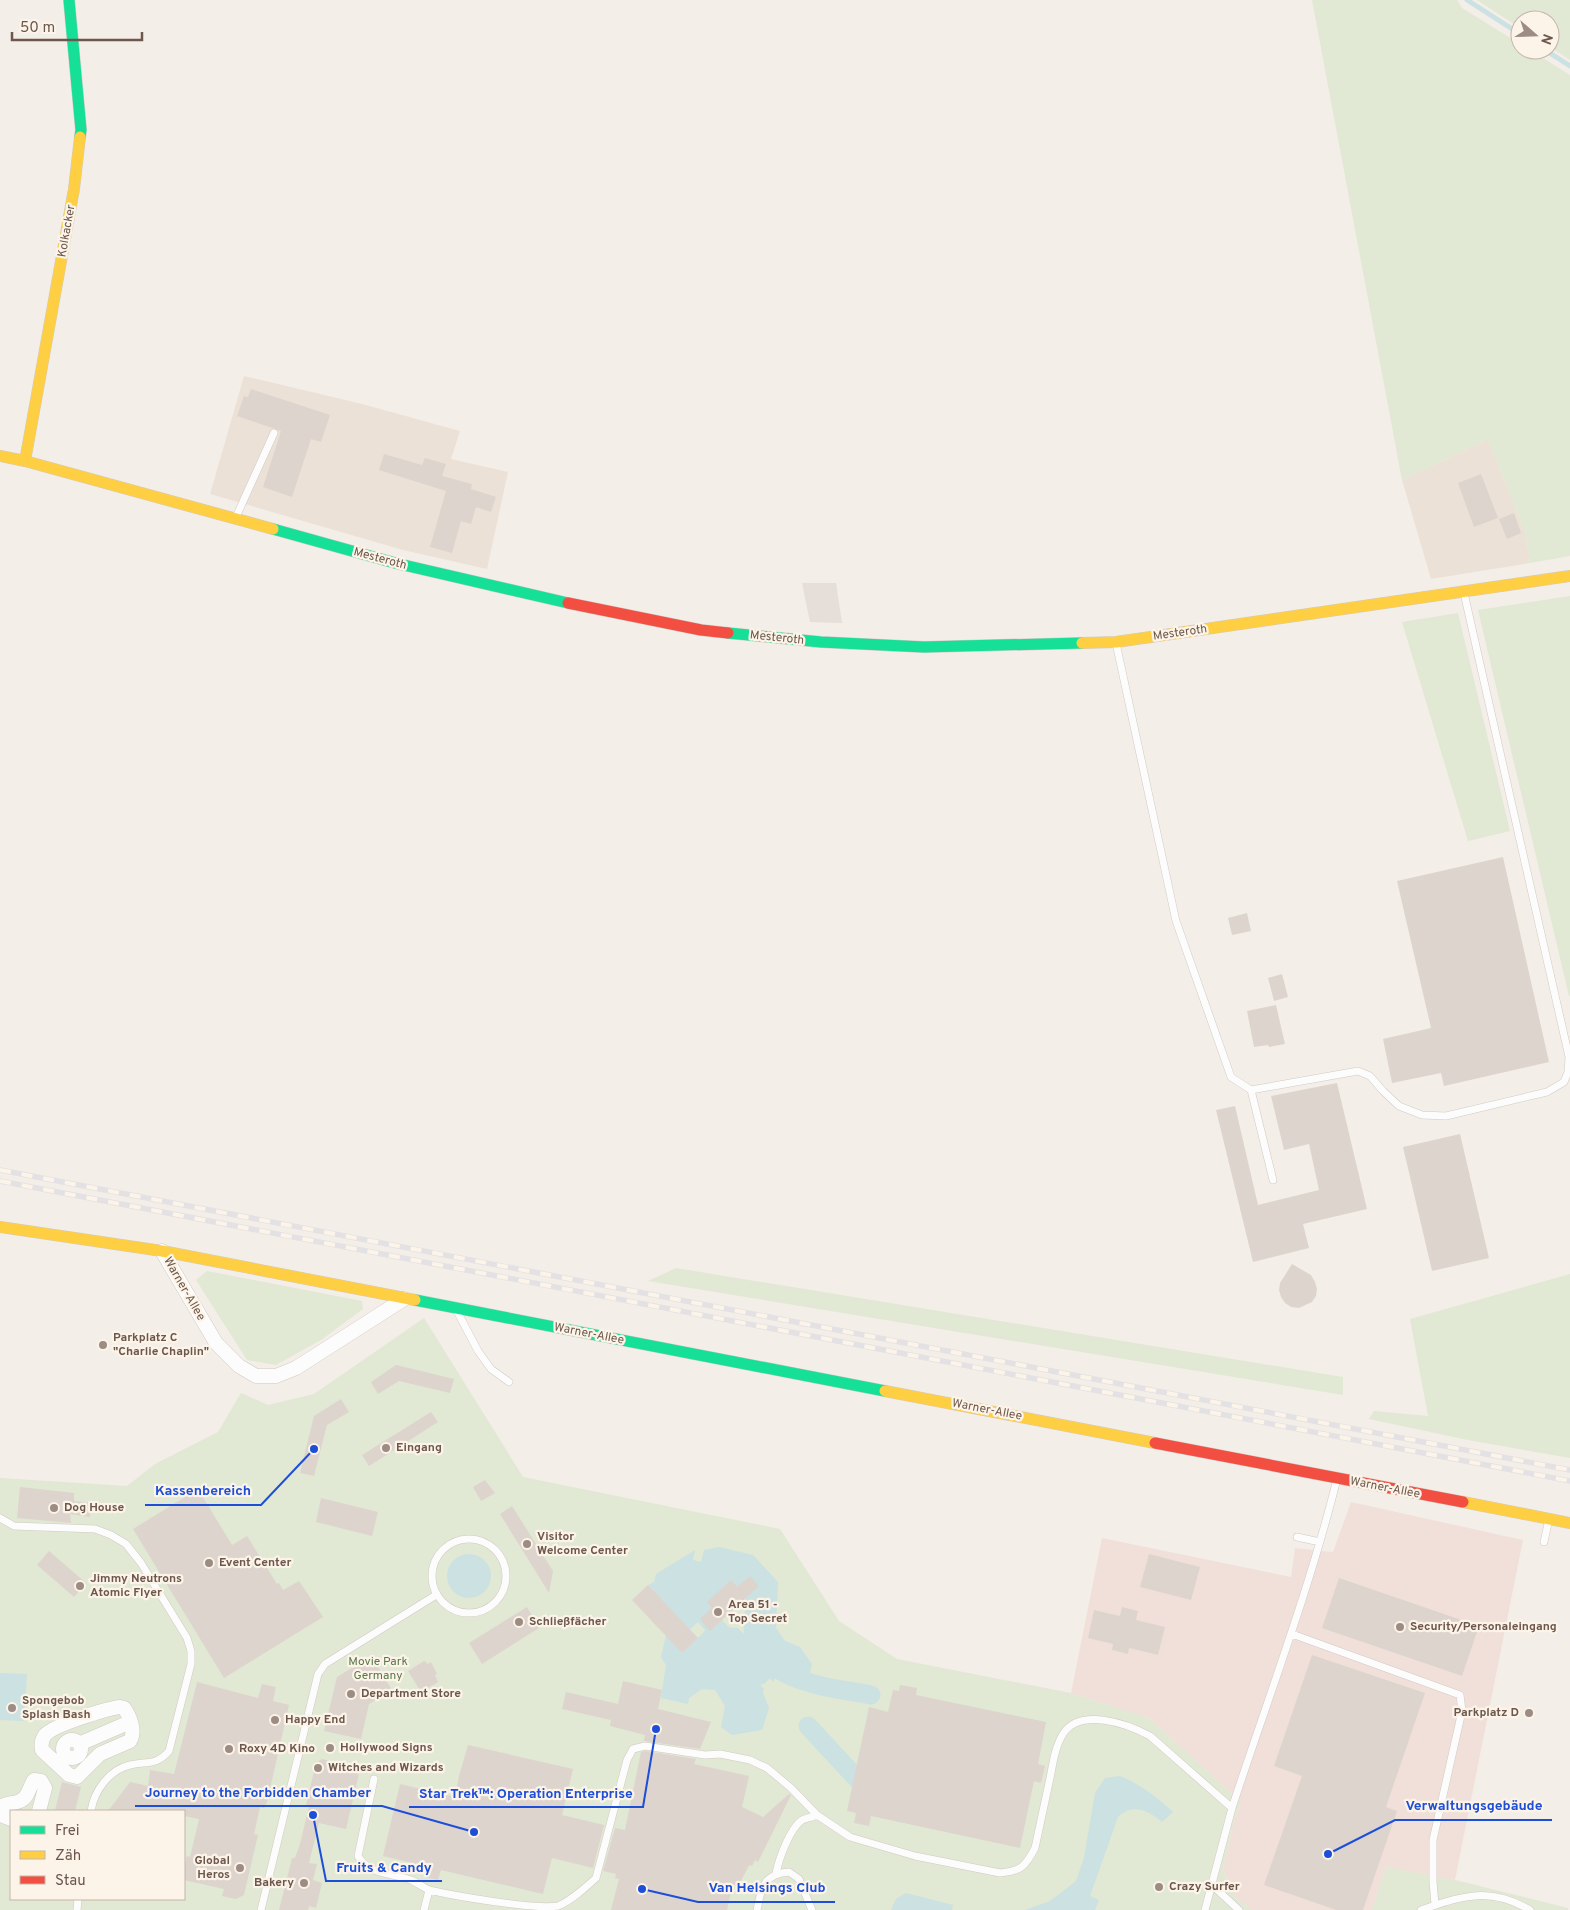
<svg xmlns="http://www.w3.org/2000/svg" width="1570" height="1910" viewBox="0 0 1570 1910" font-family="Overpass,sans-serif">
<rect width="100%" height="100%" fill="#f4eee8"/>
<path fill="#ece1d6" d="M244,376l118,28 98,27 -9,28 57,13 -21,97 -84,-19 -193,-56z
M1488,439l38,95 4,29 -99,16 -29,-99z"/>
<path fill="#f1e0d9" d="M1351,1502l172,38 -68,340 -69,-13 -14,43h-120l-18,-14 -11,-26 10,-46 8,-22 -92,-84 -78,-25 31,-155 189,39 4,-29 38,4z"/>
<path fill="#e5ded9" d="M802,583h34l6,40 -32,-1z"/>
<path fill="#e1e8d4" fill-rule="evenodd" d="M1312,0h145l5,8 58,36v6h10l40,25v481l-40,7 -4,-29 -38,-95 -86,41z
M1477,0h93v60l-20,-13v-27h-30v8z
M1570,596v400h-1l-91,-386z
M1458,613l52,218 -42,10 -66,-219z
M676,1268l667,109v18l-695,-114z
M207,1271l155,30 1,8 -42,31 -45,25 -29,-5 -51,-80z
M1570,1274v184l-102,-18 -99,-21 5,-8 54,5 -18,-97z
M424,1318l99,159 257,52 59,92 58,38 174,34 78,25 92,84 -8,22 -10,46 11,26 18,14h-1252v-432l127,8 28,-22 63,-32 23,-39 27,12 46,-11zM11,1811h173v88h-173z
M1386,1867l69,13 113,28v2h-196z"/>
<path fill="#cbe1e2" d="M719,1547l34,8 25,27 -2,46 9,13 15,6 12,17 -3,13c-24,-6 -43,-17 -49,-42 -1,-3 -3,-7 -3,-11 0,-3 3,-6 4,-10 3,-12 0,-31 -11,-38 -29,-19 -64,10 -48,42l-20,19 -1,-16 -33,-36 6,-3 2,-8 39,-24 -2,10 8,2 3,-12z
M447 1576a22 22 0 1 1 44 0a22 22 0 1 1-44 0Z
M725,1627l13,1 6,6 5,-5c2,20 15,33 27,47l-3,6z
M707,1629l57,60 -1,4 6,15 -7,22 -30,5 -11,-8 4,-21 -10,-16 -13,-1 -13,9 -1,6 -27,-6 5,-33 -5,-8 5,-22 16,18z
M0,1673l27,1 -3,47 -24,-1z
M1120,1776c20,8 38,22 53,36l-11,10c-14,-12 -30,-19 -44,-5l-28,79 9,4 -4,10h-70l25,-9 26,-20 8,-23 11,-65 10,-15z
M906,1893l47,12 -1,5h-61l5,-11z"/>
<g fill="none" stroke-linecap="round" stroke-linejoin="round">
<path stroke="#cbe1e2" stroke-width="5" d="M1467,0l53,34
M1545,50l25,16"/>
<path stroke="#cbe1e2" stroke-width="19" d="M760,1675l-53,-57c-10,-27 15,-53 39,-34 14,10 8,24 7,38 -2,60 76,65 118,73
M808,1726l52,56"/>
</g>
<path fill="#ddd4ce" d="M251,389l79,26 -9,27 -10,-3 -19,58 -29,-10 18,-56 -44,-15 7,-20 4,1z
M384,454l38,11 3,-7 21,6 -4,12 30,8 -1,5 25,8 -5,15 -15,-5 -5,17 -10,-3 -9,32 -22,-6 16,-56 -67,-21z
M1481,474l17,44 -24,9 -16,-44z
M1514,513l7,20 -14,6 -8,-20z
M1503,857l46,205 -105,24 -3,-13 -49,10 -9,-44 48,-11 -34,-147z
M1247,913l4,18 -19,4 -4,-17z
M1282,974l6,23 -14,4 -6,-23z
M1276,1005l9,39 -16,3 -1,-2 -14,2 -7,-36z
M1337,1083l30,126 -64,15 6,24 -56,14 -37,-152 19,-4 23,99 61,-15 -10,-46 -25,6 -13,-54z
M1460,1134l29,124 -57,13 -29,-124z
M1292,1264l19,11 4,7 2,7 -1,7 -4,6 -13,6 -8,-1 -6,-4 -4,-6 -2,-7 1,-7z
M396,1365l58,14 -4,14 -51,-12 -21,13 -7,-12z
M341,1399l8,13 -22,13 -13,51 -14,-3 14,-57z
M431,1412l7,10 -69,44 -7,-11z
M485,1480l10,13 -14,8 -8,-14z
M20,1487l54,6v8l17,2 -1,14 -20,-3 1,9 -54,-5z
M198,1489l34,56 15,-9 30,48 2,-1 4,7 16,-9 24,36 -99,61 -91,-149z
M321,1498l57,14 -6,24 -56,-14z
M512,1506l41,65 -4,22 -49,-79z
M49,1551l37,32 -12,14 -37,-32z
M1149,1554l51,13 -9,33 -51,-13z
M750,1576l9,10 -49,45 -10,-12 12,-11 -5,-6 24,-22 6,7z
M1339,1578l140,48 -17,50 -140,-48z
M648,1585l50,53 -16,15 -50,-53z
M527,1607l12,21 -57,36 -13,-21z
M1122,1607l16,4 -2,9 29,7 -7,28 -29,-7 -1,6 -16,-4 1,-6 -25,-6 6,-28 26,6z
M1312,1655l113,38 -39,114 11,4 -34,99h-27l-72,-25 38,-109 -28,-10z
M365,1660l10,2 17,28 -23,14 -8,35 -37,-8 13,-54z
M424,1661l4,3 3,-2 6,12 -2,1 3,7 -17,10 -13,-21z
M623,1681l39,9 -4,19 53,13 -11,27 -56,-8 1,-6 -35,-9 1,-6 -49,-11 4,-17 52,12z
M197,1682l61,16 4,-14 14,3 -3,14 16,4 -22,97 -3,6 -4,-1 -6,27 4,1 -14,60 -8,4 -14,-3 2,-7 -40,-9v-12l3,-12 3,1 9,-38 -15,-3v-5h-76l22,-29 18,4 2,-16 24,4z
M900,1685l17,3 -1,7 130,27 -8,42 7,2 -4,17 -7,-2 -14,67 -149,-32 -2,10 -15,-3 2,-10 -9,-2 22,-104 19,5 5,-22 6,1z
M468,1745l105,24 -11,46 42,10 -11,43 -41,-10 -9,36 -102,-24 -3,10 -13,-3 3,-10 -45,-11 17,-72 55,13 4,-21z
M645,1751l51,8 -2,5 55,12 -7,31 21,10 26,-23 2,1 -33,67 -3,-2 -3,6 -3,-1 -11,22 -5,-3 -6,26h-116l8,-31 -4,-1 1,-4 -13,-3 12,-43 10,2 16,-78z
M322,1759l12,3 -2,5 27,7 -13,55 -27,-6 -10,40 8,1 -4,16 9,3 -6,25 -7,-2 -1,4h-29l13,-52h3l5,-14 9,-38 -3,-1 10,-42z
M62,1782l19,5 -6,24h-20z"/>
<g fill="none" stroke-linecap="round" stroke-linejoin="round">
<g stroke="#d1cac3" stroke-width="8">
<path id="lane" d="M236,517l38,-84
M1116,643l60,278 55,156 20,13 22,90
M1251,1090l107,-19 12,5 13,15 16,15 23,9 24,1 101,-24 17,-10 4,-10 1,-15 -105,-464
M457,1311l21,40 13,18 18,13
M0,1518l14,8 81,3 16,6 15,9 15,19 46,75 4,13v13l-22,87c-13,15 -22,10 -39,14 -21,5 -36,26 -39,46
M1297,1537l23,5
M432 1576a37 37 0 1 1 74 0a37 37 0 1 1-74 0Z
M1544,1542l5,-23
M1292,1634l168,61 2,16 -29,129v41l2,24
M374,1779l-16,77c11,19 34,17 53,24 6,3 12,7 18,10
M776,1873c3,-14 14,-45 26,-53 5,-2 11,-3 15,-5
M1212,1885l27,25
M77,1910l1,-11
M261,1910l57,-236 7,-10 111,-69
M424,1910l5,-20c26,6 107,20 129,16 14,-6 27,-18 38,-28l31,-118 6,-11 12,-3 60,9 15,-1 30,6 17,8 24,20 26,27 33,22 65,19 85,17c21,-2 25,-6 35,-25 5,-23 10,-47 15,-70 3,-15 5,-31 13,-44 17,-27 65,-10 87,2l82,72c36,-110 77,-217 105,-329
M757,1910c4,-23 7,-36 32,-38l10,7 13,31
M1205,1910l27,-102
M1421,1910c42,-14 68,-24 109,0"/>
</g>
<g stroke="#d1cac3" stroke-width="15">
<path id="street" d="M162,1251l54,92 23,23 17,10h20l20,-8 108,-69
M120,1707l4,1c6,8 12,23 6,33l-30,13 -23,23 -8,-2 -27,-25c-1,-5 0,-11 3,-15 9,-10 60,-26 75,-28z
M63 1749a9 9 0 1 1 18 0a9 9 0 1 1-18 0Z
M79,1744l51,-22
M11,1819l-8,-3 -3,-8c7,-7 12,-3 20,-7 9,-4 9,-14 14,-21l7,1 4,7 -6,23"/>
</g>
<g stroke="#d2cbc5" stroke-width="12">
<path id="fast" d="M69,0l12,130 -1,7
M273,529l122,34 173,40
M728,633l93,9 103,5 158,-4
M415,1300l470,91"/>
</g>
<g stroke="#d2cbc5" stroke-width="12">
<path id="slow" d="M0,456l25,5 248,68
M25,461l49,-272 6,-52
M1082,643l34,-1 454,-66
M0,1227l162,24 253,49
M885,1391l270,52
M1463,1502l107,21"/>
</g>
<g stroke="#d2cbc5" stroke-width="12">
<path id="jam" d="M568,603l133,27 27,3
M1155,1443l308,59"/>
</g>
<use href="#lane" stroke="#fdfcfc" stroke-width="7"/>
<use href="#street" stroke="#fdfcfc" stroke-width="14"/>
<use href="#fast" stroke="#16e098" stroke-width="11"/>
<use href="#slow" stroke="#ffcf43" stroke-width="11"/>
<use href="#jam" stroke="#f24e42" stroke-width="11"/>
<g stroke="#e3e1e3" stroke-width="5.5">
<path id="rail" d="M0,1170l1570,300
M0,1181l1570,300"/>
</g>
<use href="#rail" stroke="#fcf4e8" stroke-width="4" stroke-dasharray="11" stroke-linecap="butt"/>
</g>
<g fill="#9c8c83" stroke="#fcf4e8" stroke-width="2">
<circle cx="103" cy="1345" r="5"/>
<circle cx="386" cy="1448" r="5"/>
<circle cx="54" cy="1508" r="5"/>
<circle cx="527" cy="1544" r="5"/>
<circle cx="209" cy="1563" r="5"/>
<circle cx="80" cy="1586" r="5"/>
<circle cx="718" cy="1612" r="5"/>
<circle cx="519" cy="1622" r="5"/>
<circle cx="1400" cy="1627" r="5"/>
<circle cx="351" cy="1694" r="5"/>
<circle cx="12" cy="1708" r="5"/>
<circle cx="1529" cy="1713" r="5"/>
<circle cx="275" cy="1720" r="5"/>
<circle cx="330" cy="1748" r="5"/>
<circle cx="229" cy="1749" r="5"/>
<circle cx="318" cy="1768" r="5"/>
<circle cx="240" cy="1868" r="5"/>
<circle cx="304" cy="1883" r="5"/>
<circle cx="1159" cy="1887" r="5"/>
</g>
<g text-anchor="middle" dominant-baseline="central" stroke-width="4.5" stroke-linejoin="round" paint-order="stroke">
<g font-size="12" fill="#6d574c" stroke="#fcf4e8">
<text transform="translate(67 231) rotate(-80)">Kolkacker</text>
<text transform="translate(380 559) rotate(15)">Mesteroth</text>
<text transform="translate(1180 633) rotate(-8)">Mesteroth</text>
<text transform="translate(777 638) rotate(6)">Mesteroth</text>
<text transform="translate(184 1289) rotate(60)">Warner-Allee</text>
<text transform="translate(589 1334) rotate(11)">Warner-Allee</text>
<text transform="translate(987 1410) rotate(11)">Warner-Allee</text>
<text transform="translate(1385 1488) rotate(11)">Warner-Allee</text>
</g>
<g font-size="12" font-weight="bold" fill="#6d574c" stroke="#fcf4e8" text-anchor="start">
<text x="113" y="1338">Parkplatz C<tspan x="113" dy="14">"Charlie Chaplin"</tspan></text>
<text x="396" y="1448">Eingang</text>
<text x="64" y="1508">Dog House</text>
<text x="537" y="1537">Visitor<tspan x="537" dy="14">Welcome Center</tspan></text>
<text x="219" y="1563">Event Center</text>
<text x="90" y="1579">Jimmy Neutrons<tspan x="90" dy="14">Atomic Flyer</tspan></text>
<text x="728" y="1605">Area 51 -<tspan x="728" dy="14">Top Secret</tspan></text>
<text x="529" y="1622">Schließfächer</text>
<text x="1410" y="1627">Security/Personaleingang</text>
<text x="361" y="1694">Department Store</text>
<text x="22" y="1701">Spongebob<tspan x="22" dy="14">Splash Bash</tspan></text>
<text x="1519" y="1713" text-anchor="end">Parkplatz D</text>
<text x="285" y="1720">Happy End</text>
<text x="340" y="1748">Hollywood Signs</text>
<text x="239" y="1749">Roxy 4D Kino</text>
<text x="328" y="1768">Witches and Wizards</text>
<text x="230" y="1861" text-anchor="end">Global<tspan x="230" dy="14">Heros</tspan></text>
<text x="294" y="1883" text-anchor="end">Bakery</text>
<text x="1169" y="1887">Crazy Surfer</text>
</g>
<g font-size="12" fill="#587749" stroke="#fcf4e8">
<text x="378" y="1662">Movie Park<tspan x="378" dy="14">Germany</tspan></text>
</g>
</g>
<path fill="none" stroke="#1d4ed8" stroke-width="2" d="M314 1449L261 1505H145M474 1832L382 1806H135M656 1729L643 1807H409M1328 1854L1395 1820H1552M313 1815L326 1881H442M642 1889L698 1902H835"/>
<g fill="#1d4ed8" stroke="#fcf4e8" stroke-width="2">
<circle cx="314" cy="1449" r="5"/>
<circle cx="474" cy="1832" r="5"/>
<circle cx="656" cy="1729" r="5"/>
<circle cx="1328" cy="1854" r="5"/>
<circle cx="313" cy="1815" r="5"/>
<circle cx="642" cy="1889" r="5"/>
</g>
<g font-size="14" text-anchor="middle" font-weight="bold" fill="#1d4ed8" stroke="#fcf4e8" stroke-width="4.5" stroke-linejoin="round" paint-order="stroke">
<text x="203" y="1495">Kassenbereich</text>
<text x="258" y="1797">Journey to the Forbidden Chamber</text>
<text x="526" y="1798">Star Trek™: Operation Enterprise</text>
<text x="1474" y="1810">Verwaltungsgebäude</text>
<text x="384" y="1872">Fruits &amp; Candy</text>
<text x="767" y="1892">Van Helsings Club</text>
</g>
<rect x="10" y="1810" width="175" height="90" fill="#fcf4e8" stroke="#c3b5aa"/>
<rect x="20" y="1826" width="25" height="8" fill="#16e098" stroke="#c3b5aa"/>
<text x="55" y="1835" font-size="15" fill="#6d574c">Frei</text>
<rect x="20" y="1851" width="25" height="8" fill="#ffcf43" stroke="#c3b5aa"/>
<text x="55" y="1860" font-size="15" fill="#6d574c">Zäh</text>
<rect x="20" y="1876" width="25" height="8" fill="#f24e42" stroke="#c3b5aa"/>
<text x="55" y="1885" font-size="15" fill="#6d574c">Stau</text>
<g transform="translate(1535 35) rotate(110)"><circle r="24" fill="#fcf4e8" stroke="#c3b5aa"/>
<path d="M0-4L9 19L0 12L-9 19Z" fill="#9c8c83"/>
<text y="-8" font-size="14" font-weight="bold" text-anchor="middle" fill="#6d574c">N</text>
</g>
<path d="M12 32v8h130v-8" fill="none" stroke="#6d574c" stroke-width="2.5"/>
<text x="20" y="32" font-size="15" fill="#6d574c" stroke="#fcf4e8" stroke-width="4" paint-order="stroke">50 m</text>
</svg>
